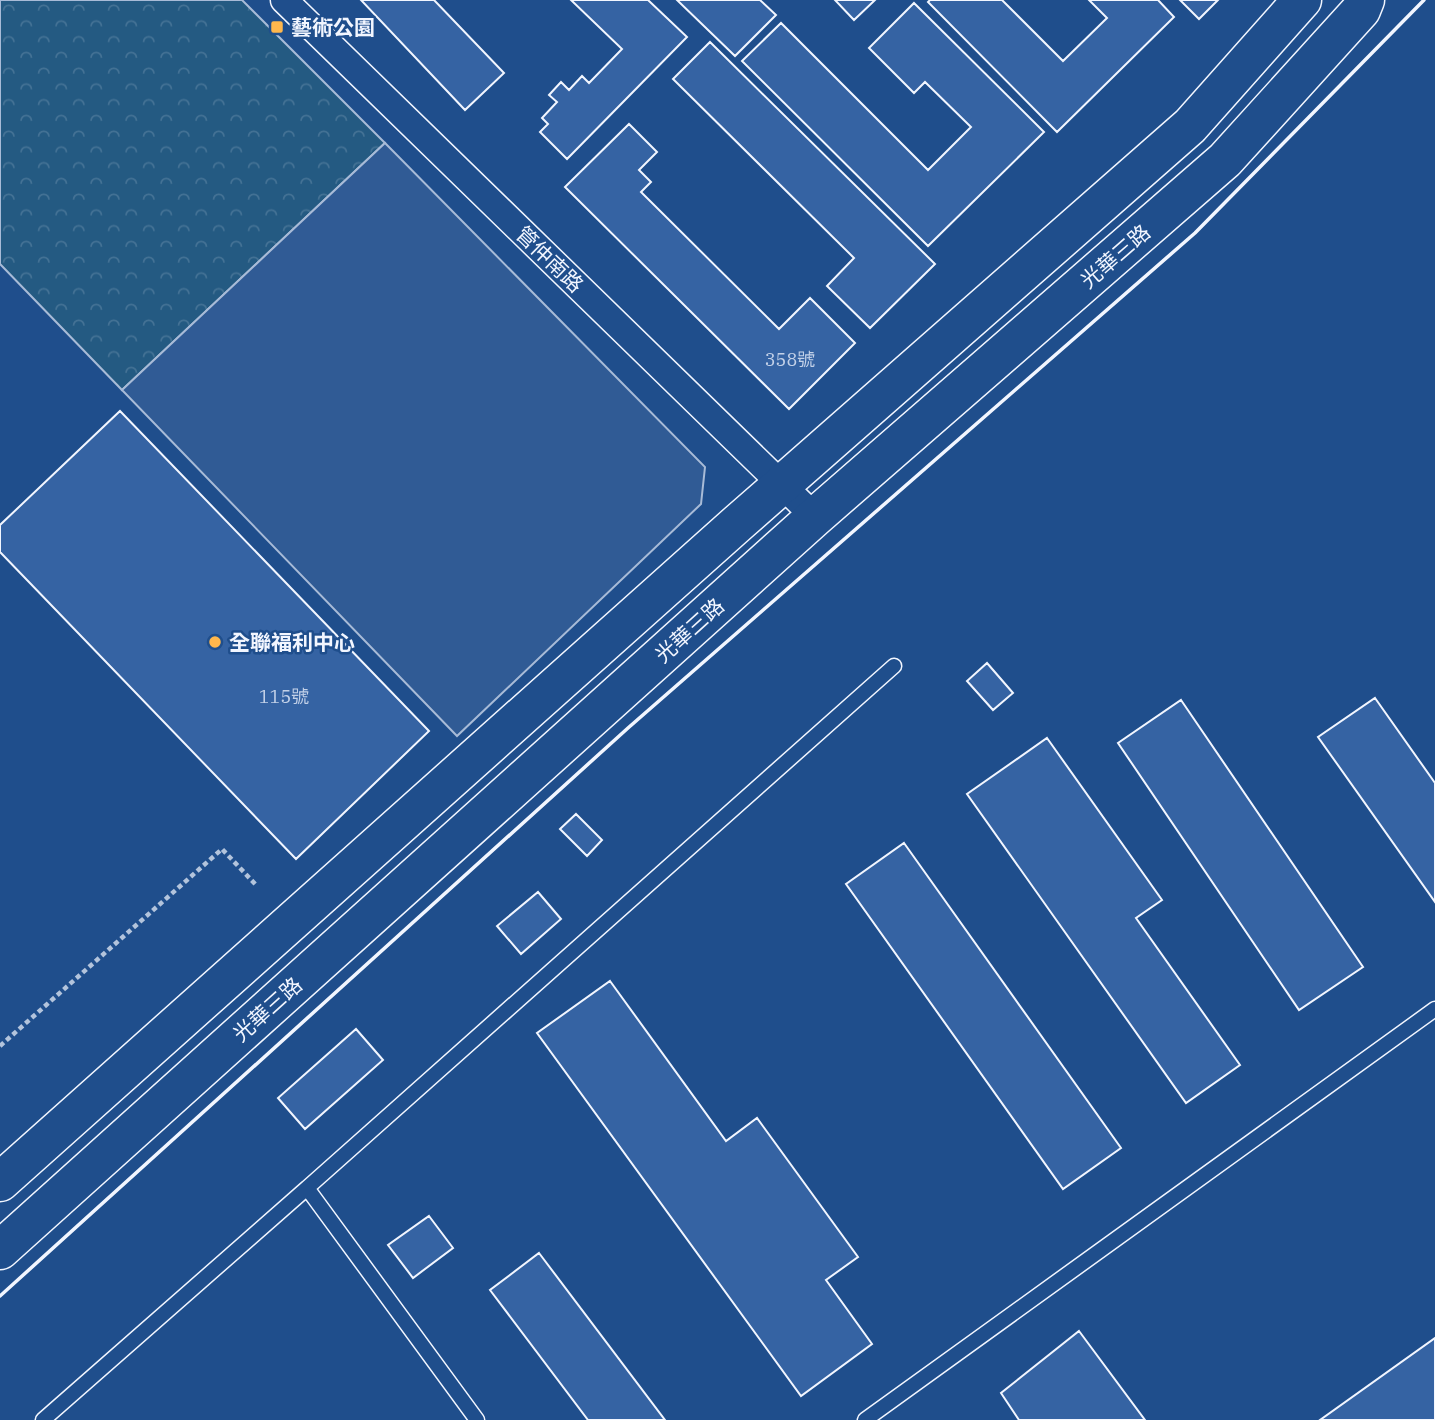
<svg xmlns="http://www.w3.org/2000/svg" width="1435" height="1420" viewBox="0 0 1435 1420" font-family="'IBM Plex Serif','Noto Sans TC',serif">
<defs>
<pattern id="park-crowns" width="20" height="18" patternUnits="userSpaceOnUse" patternTransform="scale(1.75)"><rect width="20" height="18" fill="#245a82"/><path d="M2 6a3 3 0 1 1 6 0M12 15a3 3 0 1 1 6 0" fill="none" stroke="#447295"/></pattern>
</defs>
<rect width="100%" height="100%" fill="#1f4e8c"/>
<path fill="url(#park-crowns)" stroke="#a8bbd7" stroke-width="2" d="M0,0h242l143,143 -263,247 -122,-126z"/>
<path fill="#305b95" stroke="#a8bbd7" stroke-width="2" d="M385,143l320,324 -4,37 -244,232 -335,-346z"/>
<path fill="#3563a3" stroke="#f2f6ff" stroke-width="2" d="M361,0h73l70,73 -39,37z
M571,0h77l39,37 -120,122 -27,-27 8,-8 -6,-6 15,-16 -8,-7 12,-13 8,8 13,-14 7,7 33,-34z
M677,0h83l16,15 -41,41z
M835,0h40l-21,20z
M930,0h72l61,61 44,-43 -18,-18h69l16,17 -117,115 -129,-130z
M1180,0h38l-19,19z
M914,3l130,129 -116,114 -186,-185 39,-38 147,147 43,-43 -46,-45 -11,11 -45,-45z
M710,42l225,222 -65,64 -43,-42 27,-28 -181,-179z
M629,124l28,28 -18,18 12,12 -10,10 138,137 31,-31 45,45 -66,66 -224,-222z
M120,411l309,320 -133,128 -296,-307v-27z
M987,663l26,30 -20,17 -26,-29z
M1375,698l60,85v119l-117,-165z
M1181,700l182,267 -64,43 -181,-267z
M1047,738l115,162 -26,18 104,147 -54,38 -219,-309z
M576,814l26,26 -15,16 -27,-27z
M904,843l217,305 -58,41 -217,-305z
M538,892l23,27 -40,35 -24,-28z
M610,981l116,160 31,-23 101,139 -32,23 46,64 -71,52 -264,-363z
M356,1029l27,31 -78,69 -27,-31z
M429,1216l24,32 -40,30 -25,-33z
M539,1253l126,167h-77l-98,-130z
M1079,1331l66,89h-126l-18,-27z
M1435,1338v82h-115z"/>
<g fill="none" stroke-linecap="round" stroke-linejoin="round">
<g stroke="#f2f6ff" stroke-width="17">
<path id="lane" d="M307,1188l587,-522
M43,1420l264,-232 170,232
M865,1420l570,-411"/>
</g>
<g stroke="#f2f6ff" stroke-width="29">
<path id="street" d="M284,0l531,517"/>
</g>
<g stroke="#f2f6ff" stroke-width="41">
<path id="secondary" d="M0,1182l738,-659 452,-397 112,-126
M0,1250l815,-733 410,-357 136,-150 4,-10"/>
</g>
<path stroke="#b3c4dc" stroke-width="4.5" stroke-dasharray="5 3.5" stroke-linecap="butt" d="M0,1046l222,-197 35,37"/>
<use href="#lane" stroke="#1f4e8c" stroke-width="14"/>
<use href="#street" stroke="#1f4e8c" stroke-width="26"/>
<use href="#secondary" stroke="#1f4e8c" stroke-width="38"/>
<path stroke="#f2f6ff" stroke-width="3.5" d="M0,1296l628,-568 567,-495 229,-233"/>
</g>
<g fill="#ffb74d" stroke="#1f4e8c" stroke-width="2.5">
<rect x="270" y="20" width="14" height="14" rx="3.5"/>
<circle cx="215" cy="642" r="7"/>
</g>
<g text-anchor="middle" dominant-baseline="central" stroke-width="5" stroke-linejoin="round" paint-order="stroke">
<g font-size="18" fill="#c3d1e8">
<text x="790" y="359">358號</text>
<text x="284" y="696">115號</text>
</g>
<g font-size="21" font-weight="bold" fill="#f2f6ff" stroke="#1f4e8c" text-anchor="start">
<text x="291" y="27">藝術公園</text>
<text x="229" y="642">全聯福利中心</text>
</g>
<g font-size="21" fill="#f2f6ff" stroke="#1f4e8c">
<text transform="translate(1115 256) rotate(-41)">光華三路</text>
<text transform="translate(550 259) rotate(44)">管仲南路</text>
<text transform="translate(689 630) rotate(-42)">光華三路</text>
<text transform="translate(267 1009) rotate(-42)">光華三路</text>
</g>
</g>
</svg>
